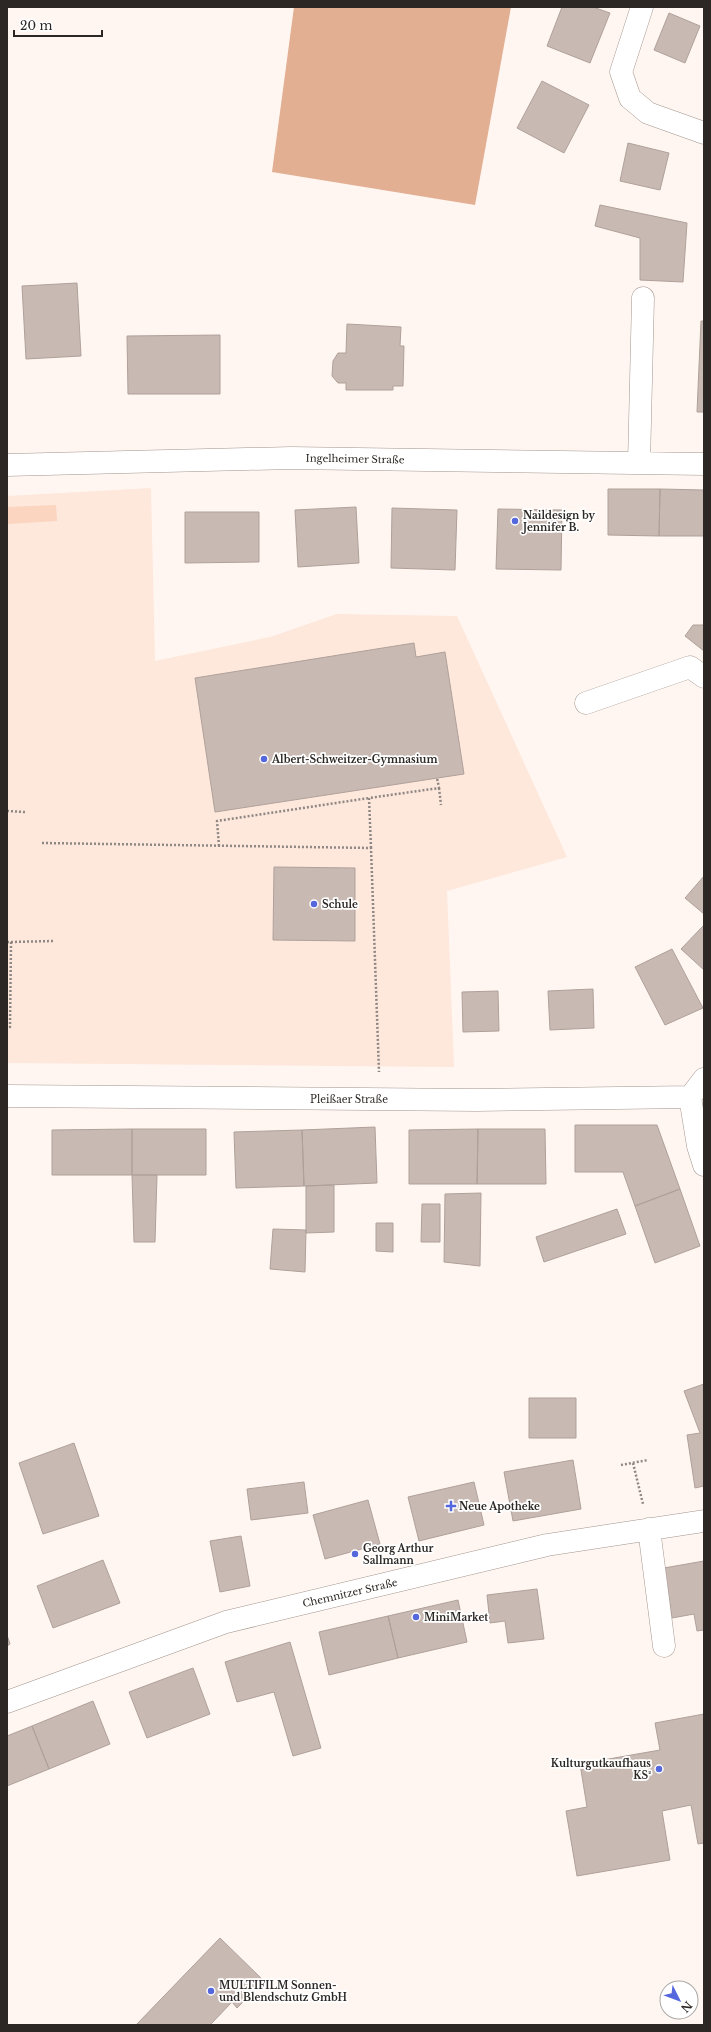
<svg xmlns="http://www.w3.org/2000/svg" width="711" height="2032" viewBox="0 0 711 2032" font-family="'Libre Baskerville',serif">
<rect width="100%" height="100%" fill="#fff6f1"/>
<path fill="#fee7db" d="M151,488l4,173 115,-24 67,-23 120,2 110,241 -120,34 7,176 -447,-4v-567z"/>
<path fill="#fbd5c0" d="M56,505l1,16 -50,3v-17z"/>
<path fill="#e2af93" d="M294,7h217l-36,198 -203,-33z"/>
<path fill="#c8b9b2" stroke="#afa19a" d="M562,7h31l17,6 -20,50 -43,-17z
M669,13l31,13 -15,37 -31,-13z
M542,81l47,24 -25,48 -47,-25z
M628,143l41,10 -9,37 -40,-9z
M600,205l87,18 -4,59 -43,-2v-42l-45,-12z
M77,283l4,73 -55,3 -4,-73z
M701,321h3v91h-7z
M347,324l54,3 -1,19h4l-1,40h-10v4h-47v-7h-8l-6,-7 1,-15 5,-8h8z
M220,335v59h-92l-1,-58z
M608,489h52l-1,47 -51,-1z
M660,489l44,1v46h-45z
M356,507l3,56 -61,4 -3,-57z
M392,508l65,2 -2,60 -64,-2z
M498,509l64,1 -1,60 -65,-1z
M185,512h74v50l-74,1z
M693,625h11v26l-19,-15z
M414,643l2,14 29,-5 19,122 -249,38 -20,-134z
M274,867l81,1v73l-82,-1z
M704,876v38l-19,-16z
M704,925v45l-23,-21z
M672,949l31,59 -38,17 -30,-58z
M593,989l1,39 -44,2 -2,-39z
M498,991l1,40 -36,1 -1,-40z
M575,1125h82l23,64 -45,17 -12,-34h-48z
M375,1127l2,56 -73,3 -2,-56z
M132,1129h74v46h-74z
M132,1129v46h-80v-45z
M478,1129h67l1,55h-69z
M478,1129l-1,55h-68v-54z
M302,1130l2,56 -68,2 -2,-56z
M132,1175h25l-2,67h-21z
M334,1185v47l-28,1v-47z
M680,1189l20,57 -45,17 -20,-57z
M481,1193l-1,73 -36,-4 1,-68z
M422,1204h18v38h-19z
M617,1209l9,25 -82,28 -8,-25z
M376,1223h17v29l-17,-1z
M273,1229l33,1 -1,42 -35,-3z
M704,1384v102l-9,2 -8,-53 13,-2 -16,-42z
M529,1398h47v40h-47z
M74,1443l25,73 -56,18 -24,-71z
M573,1460l8,49 -68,12 -9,-49z
M304,1482l4,31 -57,7 -4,-31z
M474,1482l10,43 -65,16 -11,-44z
M368,1500l12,44 -55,15 -12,-44z
M241,1536l9,50 -30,6 -10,-51z
M103,1560l17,43 -67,25 -16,-42z
M704,1561v69l-7,1 -3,-17 -22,4 -8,-50z
M537,1589l7,50 -36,4 -3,-22 -15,2 -3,-28z
M458,1600l9,42 -69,16 -10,-42z
M388,1616l10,42 -69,17 -10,-43z
M7,1635l3,9 -3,2z
M290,1642l31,106 -28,8 -19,-64 -37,10 -12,-40z
M193,1668l17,46 -63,24 -18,-46z
M93,1701l17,43 -61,25 -17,-43z
M704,1714v129l-6,1 -7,-39 -29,6 8,49 -93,16 -11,-65 21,-4 -7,-43 80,-14 -5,-27z
M32,1726l17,43 -42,17v-50z
M220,1938l44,43 -27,27 -5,-6 -22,23h-74z"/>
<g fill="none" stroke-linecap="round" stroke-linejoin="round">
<g stroke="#a3958e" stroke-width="23">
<path id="minor" d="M642,7l-21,65 9,26 18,15 56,20
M639,463l4,-165
M7,465l284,-7 413,6
M586,703l104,-36 14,10
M704,1079l-14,18 8,49 6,19
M7,1096l469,4 214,-3
M649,1529l15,117
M7,1702l219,-80 321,-77 157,-24"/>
</g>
<path stroke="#8e8783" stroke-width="2.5" stroke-dasharray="2 2" stroke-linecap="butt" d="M439,788l2,17
M7,811l18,1
M42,843l329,5 8,224
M219,846l-2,-25 152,-23
M371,848l-2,-50 70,-10 -2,-10
M7,942h4l-1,85h-3
M11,942l42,-1
M633,1463l10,41
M621,1465l27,-5"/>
<use href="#minor" stroke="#fff" stroke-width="22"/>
</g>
<g fill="#5567dd" stroke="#fff" stroke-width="1.5">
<circle cx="515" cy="521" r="4"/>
<circle cx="264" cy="759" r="4"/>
<circle cx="314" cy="904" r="4"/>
<path d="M449 1500h4v4h4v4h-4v4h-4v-4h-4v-4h4z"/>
<circle cx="355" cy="1554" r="4"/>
<circle cx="416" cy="1617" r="4"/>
<circle cx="659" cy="1769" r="4"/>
<circle cx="211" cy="1991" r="4"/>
</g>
<g text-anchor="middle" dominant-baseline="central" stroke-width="3.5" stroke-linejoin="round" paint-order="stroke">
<g font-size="10" fill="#2c2724" stroke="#fff">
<text transform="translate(355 459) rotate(1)">Ingelheimer Straße</text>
<text x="349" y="1099">Pleißaer Straße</text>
<text transform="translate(350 1593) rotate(-13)">Chemnitzer Straße</text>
</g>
<g font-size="10" font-weight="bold" fill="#2c2724" stroke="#fff" text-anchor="start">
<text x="523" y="515">Naildesign by<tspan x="523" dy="12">Jennifer B.</tspan></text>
<text x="272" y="759">Albert-Schweitzer-Gymnasium</text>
<text x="322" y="904">Schule</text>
<text x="459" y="1506">Neue Apotheke</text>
<text x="363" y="1548">Georg Arthur<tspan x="363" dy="12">Sallmann</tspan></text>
<text x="424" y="1617">MiniMarket</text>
<text x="651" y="1763" text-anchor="end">Kulturgutkaufhaus<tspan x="651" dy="12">KS²</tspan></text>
<text x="219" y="1985">MULTIFILM Sonnen-<tspan x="219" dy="12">und Blendschutz GmbH</tspan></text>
</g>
</g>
<rect width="711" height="2032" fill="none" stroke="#2c2724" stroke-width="16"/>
<g transform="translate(679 2000) rotate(132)"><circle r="19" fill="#ffffff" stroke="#aba9a7"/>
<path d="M0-3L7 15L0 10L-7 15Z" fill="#5567dd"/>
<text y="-6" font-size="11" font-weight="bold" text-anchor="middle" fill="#2c2724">N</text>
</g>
<path d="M14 30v6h88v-6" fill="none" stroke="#2c2724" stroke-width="2"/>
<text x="20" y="30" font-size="12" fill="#2c2724" stroke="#ffffff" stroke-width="3" paint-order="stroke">20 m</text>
</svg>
